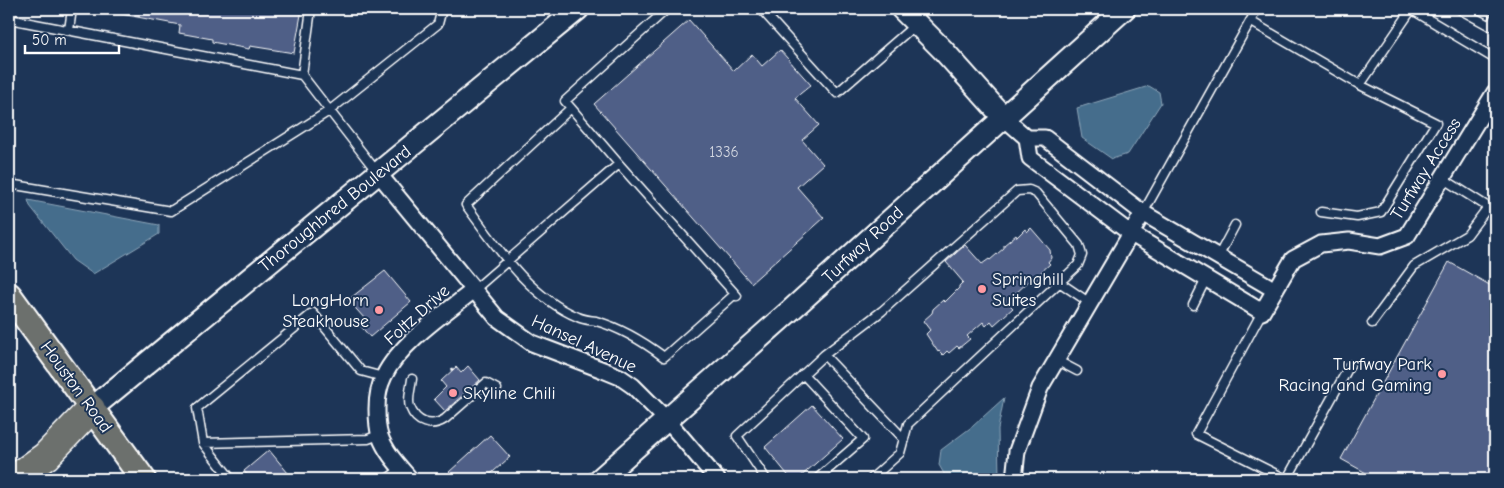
<svg xmlns="http://www.w3.org/2000/svg" width="1504" height="488" viewBox="0 0 1504 488" font-family="'Comic Neue',sans-serif">
<rect width="100%" height="100%" fill="#1d3557"/>
<filter id="ink" filterUnits="userSpaceOnUse"><feTurbulence type="fractalNoise" baseFrequency=".02" numOctaves="2"/><feDisplacementMap in="SourceGraphic" scale="10" xChannelSelector="R" yChannelSelector="G"/><feConvolveMatrix kernelMatrix="1 2 1 2 8 2 1 2 1" color-interpolation-filters="sRGB"/></filter>
<g filter="url(#ink)">
<path fill="#446d8c" stroke="#8fa7ba" d="M1149,86l10,6 2,11 -33,51 -16,5 -30,-21 -5,-30z
M28,200l131,25v9l-66,40 -20,-14 -43,-54z
M1004,398l-6,31 1,48 -2,2h-50l-8,-14 2,-15 32,-24z"/>
<path fill="#505f87" stroke="#fff" d="M122,9h180l-8,44 -44,-7 -1,3 -37,-7v-3l-33,-6 1,-8 -59,-11z
M689,20l45,51 18,-17 10,12 18,-16 31,35 -16,13 24,27 -17,15 21,24 -26,23 27,31 -73,65 -157,-179z
M1031,228l19,22 1,8 -3,4 2,2 -9,8 2,2 -11,10 -3,-3 -15,14 2,3 -7,6 4,4 -19,17 -3,-4 -5,5 -3,-4 -16,14 3,3 -11,9 -2,-2 -8,7 -2,-2 -4,4 -4,-4 -1,1 -12,-18 4,-4 -7,-9 9,-8 1,-4 10,-9 2,2 14,-14v-2l4,-4 -17,-20 19,-17 17,19 7,-5 1,1 14,-12v-3l12,-10 1,2 8,-8 2,3z
M1449,262l46,26v191h-118l-36,-20z
M385,271l26,31 -41,35 -11,-13 6,-5 -17,-19z
M468,366l12,14 -35,31 -11,-12 12,-12 -5,-6 15,-14 5,6z
M812,405l31,34 -45,40h-7l-26,-32z
M490,435l20,22 -25,22h-29l-7,-7z
M269,450l24,29h-43l-6,-8z"/>
<g fill="none" stroke-linecap="round" stroke-linejoin="round">
<g stroke="#fff" stroke-width="11">
<path id="service" d="M311,9l-9,66 75,97
M667,9l-102,92 54,63 118,132
M761,9l76,84 78,-68
M1411,9l84,50
M1459,9l31,17 5,-10
M9,19l293,56
M1250,21l110,64 52,-76
M69,30l3,-21
M571,108l-105,97c31,42 62,91 112,112 6,3 12,3 18,4 25,7 48,21 68,36l71,-63
M9,184l162,27 158,-100 109,-87 4,-15
M1321,212l36,5 24,-5 55,-89 -76,-38
M1143,213l114,-204
M1218,257l17,-32
M1059,282l31,21
M474,290l145,-126
M1193,305l13,-26
M1262,312l-66,122 90,45
M1372,323l42,-57 53,-31 21,-28 -46,-29
M1056,360l21,11
M803,374l60,65 -46,40
M412,379c-1,9 -5,20 -2,28 6,16 21,21 35,12l41,-36 11,6
M203,443l165,-4 11,-4
M231,479l-28,-36 -6,-35 116,-95 48,58 22,6
M387,479l14,-10
M766,479l-29,-43 87,-81
M871,479l29,-26 8,-29 170,-159 4,-10 -3,-10 -43,-52 -7,-3 -12,1 -135,120 -58,44 80,84
M1287,479l63,-114"/>
</g>
<g stroke="#fff" stroke-width="19">
<path id="minor" d="M1003,117l24,21 3,20 100,75 132,79 31,-53 28,-15 28,-3 31,5 27,-10 88,-144
M1027,138h18l98,75 132,77
M378,173l119,145 35,25 71,27 17,7 13,9 34,34 50,59
M410,479c-11,-13 -24,-26 -30,-43 -3,-9 -3,-18 -3,-27 0,-10 2,-23 7,-33 16,-33 61,-63 90,-86
M1014,479l3,-28 23,-63 103,-175"/>
</g>
<g stroke="#fff" stroke-width="25">
<path id="secondary" d="M902,9l41,41 60,67
M91,409l487,-400
M600,479l191,-169 333,-301"/>
</g>
<g stroke="#fff" stroke-width="28">
<path id="primary" d="M9,295l134,184"/>
</g>
<g stroke="#fff" stroke-width="31">
<path id="motorway" d="M14,479l32,-23 45,-47"/>
</g>
<path stroke="#fff" stroke-width="2.5" stroke-dasharray="5 4" stroke-linecap="butt" d="M452,368l1,2"/>
<use href="#service" stroke="#1d3557" stroke-width="8"/>
<use href="#minor" stroke="#1d3557" stroke-width="15"/>
<use href="#secondary" stroke="#1d3557" stroke-width="21"/>
<use href="#primary" stroke="#6c706d" stroke-width="24"/>
<use href="#motorway" stroke="#6c706d" stroke-width="28"/>
</g>
</g>
<g fill="#ff9aa2" stroke="#1d3557" stroke-width="2">
<circle cx="982" cy="289" r="5"/>
<circle cx="379" cy="310" r="5"/>
<circle cx="1442" cy="374" r="5"/>
<circle cx="453" cy="393" r="5"/>
</g>
<g text-anchor="middle" dominant-baseline="central" stroke-width="4" stroke-linejoin="round" paint-order="stroke">
<g font-size="15" fill="#d3d7e1">
<text x="724" y="152">1336</text>
</g>
<g font-size="18" fill="#fff" stroke="#1d3557">
<text transform="translate(1426 169) rotate(-58)">Turfway Access</text>
<text transform="translate(335 209) rotate(-39)">Thoroughbred Boulevard</text>
<text transform="translate(863 245) rotate(-43)">Turfway Road</text>
<text transform="translate(417 315) rotate(-42)">Foltz Drive</text>
<text transform="translate(584 344) rotate(25)">Hansel Avenue</text>
<text transform="translate(76 387) rotate(54)">Houston Road</text>
</g>
<g font-size="18" fill="#fff" stroke="#1d3557" text-anchor="start">
<text x="992" y="279">Springhill<tspan x="992" dy="21">Suites</tspan></text>
<text x="369" y="300" text-anchor="end">LongHorn<tspan x="369" dy="21">Steakhouse</tspan></text>
<text x="1432" y="364" text-anchor="end">Turfway Park<tspan x="1432" dy="21">Racing and Gaming</tspan></text>
<text x="463" y="393">Skyline Chili</text>
</g>
</g>
<rect width="1504" height="488" fill="none" stroke="#1d3557" stroke-width="30"/>
<rect x="15" y="15" width="1474" height="458" fill="none" stroke="#fff" stroke-width="2" filter="url(#ink)"/>
<path d="M25 45v8h94v-8" fill="none" stroke="#ffffff" stroke-width="2.5"/>
<text x="32" y="45" font-size="15" fill="#ffffff" stroke="#1d3557" stroke-width="4" paint-order="stroke">50 m</text>
</svg>
